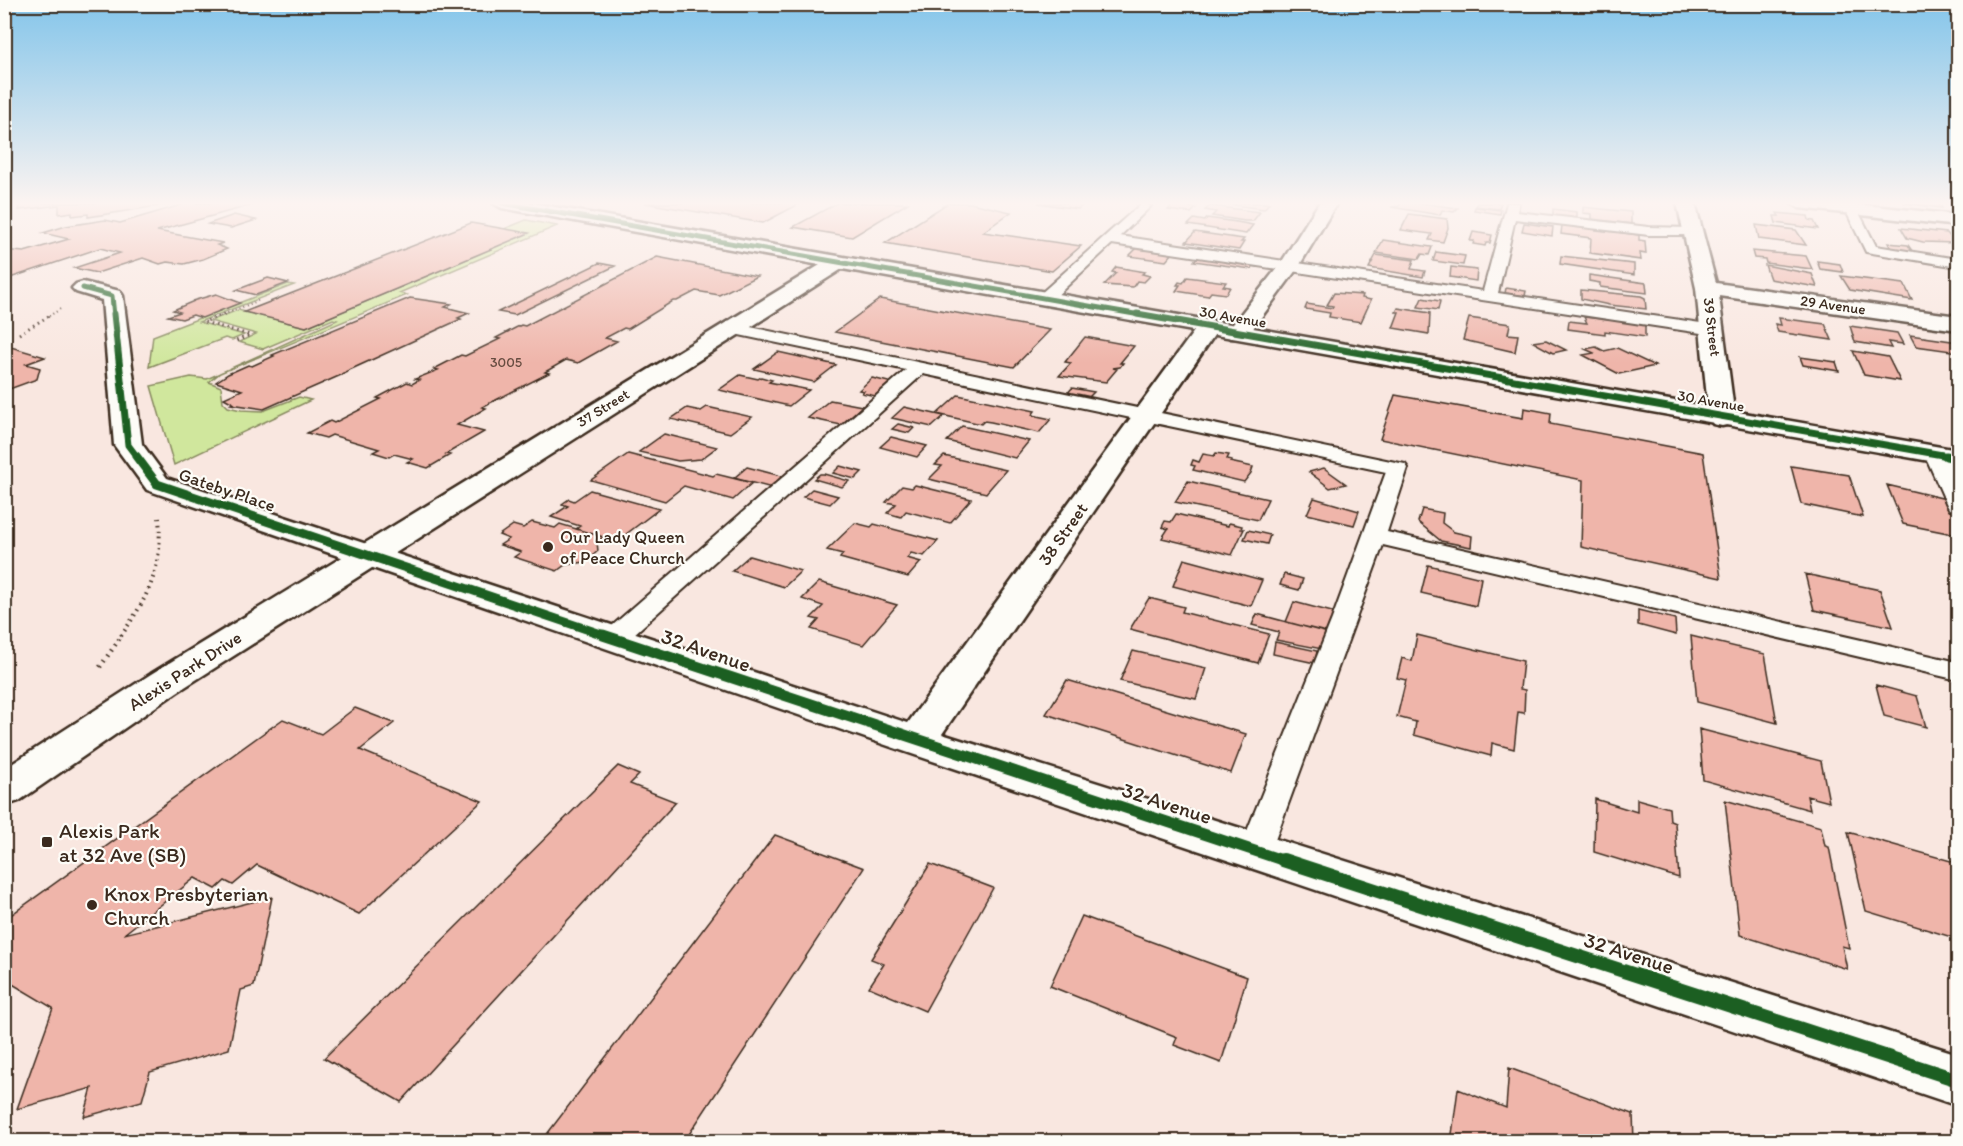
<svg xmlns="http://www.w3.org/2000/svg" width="1963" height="1146" viewBox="0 0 1963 1146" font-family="Itim,sans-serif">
<rect width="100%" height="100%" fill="#f9e7e0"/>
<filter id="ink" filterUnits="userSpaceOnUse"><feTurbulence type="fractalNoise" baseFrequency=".0167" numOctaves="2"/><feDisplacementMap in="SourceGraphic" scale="12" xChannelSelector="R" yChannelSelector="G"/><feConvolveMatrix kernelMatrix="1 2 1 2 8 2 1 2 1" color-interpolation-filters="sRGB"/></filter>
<g filter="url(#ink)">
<path fill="#d0e79d" stroke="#86885e" stroke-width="1.5" d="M526,220l31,6 -158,67 8,2 -187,78 -11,9 12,5 2,15 5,5 13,3 22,1 36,-14 12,3 -137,65 -23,-79 40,-9 16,2 130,-59 -4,-1 -70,30 -24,-7 17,-8 -46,-13 28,-11 68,17 221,-93 -23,-5z
M288,284l6,1 -95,37 45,13 -12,5 -7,-2 -76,29 4,-31z"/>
<path fill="#efb5aa" stroke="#3b2a1e" stroke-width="1.5" d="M21,203h155l-88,14v-3l-16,2v-4l-13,2v-9l-40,5z
M188,203l68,1 -99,27 66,12 -6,2 10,4 -24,10 -19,5 -17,-2 -7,2 -17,-6 -46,15 -23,-5 46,-15 -20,-5 -96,32v-30l20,2 45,-13 -26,-6 23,-7 39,-6 15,3z
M645,203h156l-38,20z
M837,203h71l-56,34 -59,-10z
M948,203h23l40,9 -28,20 98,14 -29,25 -167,-28z
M1038,203h47l-7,6z
M1175,203l17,2 -2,2 6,1 -5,5 -23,-3z
M1219,203h50l-5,6z
M1401,203l27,1 30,4 -4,4 -12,-2 -2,5 -49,-8 8,-1z
M1477,203h24l-2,6 -23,-3z
M1938,203l4,5 -38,-5z
M1210,206l10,1 40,5 -7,9h-8l-33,-5 4,-4 -11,-2z
M1475,207l26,3 -1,4 -26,-4z
M1583,207l48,5v12l-39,-5v-5l-9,-1z
M1553,209l24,3v7l-24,-3z
M1777,213l31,3 1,4 5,1 4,8 -42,-6 -2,-7h5z
M1409,214l38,5 1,9 -5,14 -14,-2 3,-6 -31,-4z
M234,215l22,5 -25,8 -23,-4z
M1207,218l30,4 16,3 -7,9 -58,-9 6,-6 11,2z
M471,223l58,10 -223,94 -62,-15z
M1524,223l29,4 -1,9 -30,-5z
M1562,225l77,10v5l6,1 1,13 -6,-1 1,7 -51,-7 1,-15 -30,-4z
M1756,225l40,5 10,15 -47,-6z
M1901,228l46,5 8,10 -32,-1 -16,-4z
M1195,232l49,7 -3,3h3l-5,8 -53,-8z
M1473,232l19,3 -2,8h-4l-1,3 -12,-2 1,-3h-4z
M1383,240l49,7 -3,8 -7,-1 -3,5 -43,-6z
M1888,243l20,2 7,10 -22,-3z
M1138,247l36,5 -8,9 -37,-5z
M1752,251l54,5 6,13 -46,-6 -1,-4 -11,-1z
M1436,252l29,4 -2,9 -30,-4z
M1199,255l56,9 -4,5 -57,-8z
M1376,255l38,5 -3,9 14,2 -2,6 -54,-9z
M1561,256l73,8v11l-74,-11z
M657,257l100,19 -38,19 -23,-4 -19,10h-4l-45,28 -4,-1 -19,10 12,3 -39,22 -12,-3 -21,12 4,1 -67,34 4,1 -29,17 27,7 -38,22 4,1 -22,13 -21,-6 6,-3 -19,-5 -5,3 -16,-5 6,-3 -47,-14 -6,3 -19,-5 23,-12 4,2 47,-24 -4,-1 30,-16 5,2 7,-4 -4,-1 23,-9 -4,-1 27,-14 4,1 35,-17 -4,-1 25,-13 4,1z
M1817,261l23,3 3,8 -23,-3z
M599,263l16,3 -100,49 -17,-3z
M1765,265l47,9 5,13 -47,-8z
M1116,267l29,5 -3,2 8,2 -6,6 -7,-1 -4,6 -29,-2 12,-12 -4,-1z
M1451,267l26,3 -1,11 -26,-4z
M1589,275l57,8 1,10 -47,-6v-4l-11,-2z
M1841,276l63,8 8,16 -62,-10z
M1187,277l39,5 -3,4 7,1 -4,7 -15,-2 -3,4 -32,-5 4,-6h-3l2,-3 4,1z
M268,278l20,5 -32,12 -20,-5z
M1506,288l20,3 -1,5 -20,-3z
M1581,290l60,6 4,2 1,11 -37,-4 -28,-6z
M1334,293l29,2 -1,3 9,2 -10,22 -32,-5 1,-4 -25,-4 2,-5 25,4 1,-2 -6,-1z
M216,294l24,9 -38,15 -9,-3 -11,4 -14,-3 12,-4 -7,-2 21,-9h-2z
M410,298l41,6 -6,3 24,6 -11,5 3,1 -116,53h3l-84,37 -33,-5 2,-1 -9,-5 18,-8 -26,-8 12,-8 20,-9 4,1 22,-10 -2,-1z
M1422,298l18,3 -2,9 -20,-3z
M880,299l170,31 -36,37 -179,-35z
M1398,308l32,5 -1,21 -36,-6 6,-16h-3z
M1584,317l61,7v13l-40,-6v3l-37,-5 1,-8 18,2z
M1469,318l41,6 -2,10 10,1 -3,17 -52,-12z
M1779,318l46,6 7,16 -54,-8 -3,-8 6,1z
M1850,326l47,7 6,11 -15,-2 3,6 -36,-6z
M1910,335l48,7v10l-42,-6z
M1085,337l49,9 -14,17h3l-3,4 -7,1 4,1 -11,13 -47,-6 12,-13 -6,-1z
M1546,340l20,10 -13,3 -20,-11z
M4,345l41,12 -19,7 14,4 -3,11 -33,12z
M1596,347l8,4 13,-3 38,18 -36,8 -36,-19 11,-2 -9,-4z
M1853,351l35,6 12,24 -36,-6z
M778,352l58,13 -22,17 -60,-13z
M1800,357l36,5 3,9 -36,-6z
M740,375l18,4 3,-2 11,3 -3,2 40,8 -20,16 -70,-16z
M872,378l25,6 -17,13 -18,-4 2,-2 -5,-1z
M1072,388l22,4 -7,7 -21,-4z
M958,395l77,16 -3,4 19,4 -12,14 -48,-11 -7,-1 -3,3 -44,-10z
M1395,395l128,23 1,-10 27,5 -1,11 153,29 18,125 -140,-31 2,-67 -203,-41z
M830,400l32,6 -21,19 -33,-7z
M707,407l45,10 -22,16 -59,-14 16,-11 14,3z
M904,407l40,9 -12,11 -40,-9z
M898,424l16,4 -5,5 -17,-4z
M962,426l67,15 -14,17 -68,-17z
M664,434l53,13 -16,12 -23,2 -39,-9z
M891,437l36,9 -10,11 -37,-10z
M1216,453l13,2 -2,4 5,1 -2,2 23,5 -2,6 -7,9 -51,-12 2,-4 -4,-1 2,-5 6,2 4,-8 11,2z
M628,454l85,22 3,-2 36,9 -19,17 -49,-14 -19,15 -74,-21z
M944,456l62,14 -20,23 -57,-14 13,-13 -7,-1z
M840,466l22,6 -7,7 -22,-6z
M1791,466l58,9 14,42 -62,-13z
M747,467l38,10 -13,11 -38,-10z
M1324,468l22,16 -16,4 -21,-16z
M820,474h4l25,7 -7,6 -28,-8z
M1188,481l80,18 -10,21 -83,-18z
M915,485l56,14 -21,24 -44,-12 -5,6 -14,-4 9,-9 -10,-2 16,-16 10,2z
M1887,485l63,15 8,17v18l-55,-11z
M812,489l26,7 -8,8 -27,-7z
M590,490l69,19 -42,32 -41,-12 4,-3 -29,-9 17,-11 -6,-2 7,-5 5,2z
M1314,498l45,13 -5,14 -47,-11z
M1422,509l21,4 -1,10 12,9 18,4 -1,11 -30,-6 -23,-19z
M1176,514l52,12 1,-3 13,3 -1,3h3l-12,26 -70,-17 6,-9 -6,-2 3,-6 6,1z
M532,522l23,6 5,-4 43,13 -6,5 1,9 -13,11 -20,3 -8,6 -43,-14 7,-5 -21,-7 9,-6 -10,-4 14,-10 10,3z
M855,523l16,4 3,-3 64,17 -14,15 -13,-3 -4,5 14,4 -13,15 -68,-19 3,-4 -16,-4z
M1248,530l22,5 -3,9 -23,-5z
M749,556l52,15 -17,16 -52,-16z
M1184,559l78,21 -11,26 -78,-20z
M1428,565l53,13 -5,28 -55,-13z
M1284,574l19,5 -4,11 -19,-5z
M1805,574l75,16 13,37 -79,-17z
M819,582l78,23 -34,40 -52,-16 8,-9 -8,-2 12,-12 -21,-7z
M1149,598l35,9 -2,5 87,22 -11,29 -128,-34z
M1294,602l42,11 -6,20 -44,-11z
M1638,610l37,9 1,16 -38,-10z
M1257,614l75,20 -5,16 -51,-10 3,-8 -27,-7z
M1417,635l106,26 -3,28 5,1 -1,23 -6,-1 -4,37 -22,-6 -1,13 -77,-21 2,-13 -19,-5 9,-37 -9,-2 5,-20 10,3z
M1691,636l74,18 12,69 -80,-21z
M1275,642l42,9 -2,12 -42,-9z
M1133,651l73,17 -10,31 -76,-18z
M1067,680l179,54 -15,39 -185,-59z
M1876,685l41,11 9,31 -42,-11z
M355,708l39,15 -34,27 122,51 -123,113 -102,-49 -24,20 -8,-4 -9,8 -21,-11 -71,56 148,-37 -18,89 -13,4 -12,59 -79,23 -8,29 -58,16 8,-29 -75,21 36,-101 -49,-29v-59l279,-201 38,15z
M1699,729l122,32 8,41 -22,-6 3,14 -107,-30z
M618,766l21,9 -9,9 46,18 -275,300 -77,-44z
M1595,799l42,13v-13l32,9 1,13 5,2 4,55 -85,-26z
M1725,800l96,27 4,19 4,1 20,101 -7,-2 5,23 -107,-34z
M1848,832l110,31v76l-92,-28z
M775,835l89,33 -180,274h-143z
M930,864l63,24 -68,123 -56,-24 15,-23 -13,-5z
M1082,916l165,61 -26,86 -47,-18 3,-8 -127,-51z
M1509,1068l124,46 1,28h-183l7,-53 48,19z"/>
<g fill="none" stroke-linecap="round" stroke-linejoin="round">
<g stroke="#3b2a1e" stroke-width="4">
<path id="lane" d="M1142,203l9,3 -31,30 363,55 24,-88h12l-2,9 132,15 43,1 5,1v6h-48l-134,-16 -17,74 216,32 8,5 -8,5 -602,-91 -61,57h-12l-2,-3 2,-3z
M1842,203h12l22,43 82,13v8l-92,-15z
M731,323l674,141 3,4 -21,64 571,130v18l-575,-135 -112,306 -5,9 -11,4 -11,-4 -5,-9 93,-232 54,-147 -463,-98 -300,270 -9,2 -9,-2 -4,-6 4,-6 301,-262 -181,-38 -2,-4z
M1934,447l7,2 3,4 14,30v28l-8,-1 -3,-5 -23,-52 3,-4z"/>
</g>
<g stroke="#3b2a1e" stroke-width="5">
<path id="street" d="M1319,203h18l-38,63 -53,72h-16l-4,-5 55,-70z
M1677,203h18l21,80 242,33v14l-239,-34 16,122 -4,6 -9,2 -9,-2 -4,-6 -13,-130z
M1791,203h55l112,12v11l-158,-18z
M83,282l37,9 3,5 19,148 25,34 741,245 292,-400h16l3,5 -277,406 1016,320v52l-1055,-355 -756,-261 -33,-45 -12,-145 -26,-8 -4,-4 4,-4z"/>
</g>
<g stroke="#3b2a1e" stroke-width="5">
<path id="secondary" d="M493,203h39l1426,247v16l-1116,-197 -665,423 -158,109 -15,5v-37l147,-95 669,-409 -318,-57z"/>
</g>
<path stroke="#3b2a1e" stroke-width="2" stroke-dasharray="1 3" stroke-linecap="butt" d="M49,316l13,-8
M220,316l40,-16"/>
<path stroke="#3b2a1e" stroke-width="3" stroke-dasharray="1.5 4" stroke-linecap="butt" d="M224,314l-20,8 46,13 -14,6
M19,334l33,-20"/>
<path stroke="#3b2a1e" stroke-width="4" stroke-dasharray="1.5 4.5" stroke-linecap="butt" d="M121,636c28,-41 42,-67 38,-118"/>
<path stroke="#3b2a1e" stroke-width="4.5" stroke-dasharray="1.5 5" stroke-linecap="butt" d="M100,667l22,-32"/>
<use href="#lane" fill="#fdfcf7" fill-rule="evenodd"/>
<use href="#street" fill="#fdfcf7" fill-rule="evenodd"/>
<use href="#secondary" fill="#fdfcf7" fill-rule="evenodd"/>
<g stroke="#fdfcf7" stroke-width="8">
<path id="cycleway-far4" d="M502,203l644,113
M83,288l29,8 2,20"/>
</g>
<g stroke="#fdfcf7" stroke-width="10">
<path id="cycleway-far3" d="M114,314l14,131 9,12
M1137,314l817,143"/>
</g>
<g stroke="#fdfcf7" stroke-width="13">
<path id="cycleway-far2" d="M136,456l21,28 450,152
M1946,456l12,2"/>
</g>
<g stroke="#fdfcf7" stroke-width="15">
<path id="cycleway-far1" d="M603,635l685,227"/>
</g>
<g stroke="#fdfcf7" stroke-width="17">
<path id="cycleway" d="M1283,860l675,220"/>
</g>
<use href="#cycleway-far4" stroke="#1b5e20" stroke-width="5"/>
<use href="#cycleway-far3" stroke="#1b5e20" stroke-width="7"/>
<use href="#cycleway-far2" stroke="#1b5e20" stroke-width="9"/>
<use href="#cycleway-far1" stroke="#1b5e20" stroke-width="11"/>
<use href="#cycleway" stroke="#1b5e20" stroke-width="14"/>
</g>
</g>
<linearGradient id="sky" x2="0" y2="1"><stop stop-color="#84c5ea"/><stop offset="0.56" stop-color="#fcf4f1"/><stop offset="1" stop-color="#fcf4f1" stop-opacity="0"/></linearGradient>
<rect width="1963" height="363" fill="url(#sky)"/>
<g fill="#3b2a1e" stroke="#fdfcf7" stroke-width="2">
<circle cx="548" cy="547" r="6"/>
<rect x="41" y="836" width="12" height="12" rx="3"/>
<circle cx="92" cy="905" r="6"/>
</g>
<g text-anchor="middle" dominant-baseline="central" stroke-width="4.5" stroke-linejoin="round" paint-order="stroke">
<g font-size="14" fill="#684d41">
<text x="506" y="362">3005</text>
</g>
<g font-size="15" fill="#3b2a1e" stroke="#fdfcf7">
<text transform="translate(1833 305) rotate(8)">29 Avenue</text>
<text transform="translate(1233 317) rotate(10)">30 Avenue</text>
<text transform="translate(1712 327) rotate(83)">39 Street</text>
<text transform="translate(1711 401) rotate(10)">30 Avenue</text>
<text transform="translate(603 408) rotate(-32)">37 Street</text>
</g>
<g font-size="18" fill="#3b2a1e" stroke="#fdfcf7">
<text transform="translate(227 490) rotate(19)">Gateby Place</text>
<text transform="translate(1063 534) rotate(-55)">38 Street</text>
<text transform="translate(185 671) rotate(-33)">Alexis Park Drive</text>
</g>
<g font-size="18" fill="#3b2a1e" stroke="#fdfcf7" text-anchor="start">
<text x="560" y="537">Our Lady Queen<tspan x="560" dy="21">of Peace Church</tspan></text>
</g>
<g font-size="21" fill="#3b2a1e" stroke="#fdfcf7">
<text transform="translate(706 650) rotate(19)">32 Avenue</text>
<text transform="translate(1167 803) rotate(18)">32 Avenue</text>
<text transform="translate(1629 953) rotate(18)">32 Avenue</text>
</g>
<g font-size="21" fill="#3b2a1e" stroke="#fdfcf7" text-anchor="start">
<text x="59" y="830">Alexis Park<tspan x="59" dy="24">at 32 Ave (SB)</tspan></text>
<text x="104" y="893">Knox Presbyterian<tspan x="104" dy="24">Church</tspan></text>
</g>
</g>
<rect width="1963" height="1146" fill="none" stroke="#fdfcf7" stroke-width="24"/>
<rect x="12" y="12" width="1939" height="1122" fill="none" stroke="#3b2a1e" stroke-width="2" filter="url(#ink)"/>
</svg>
